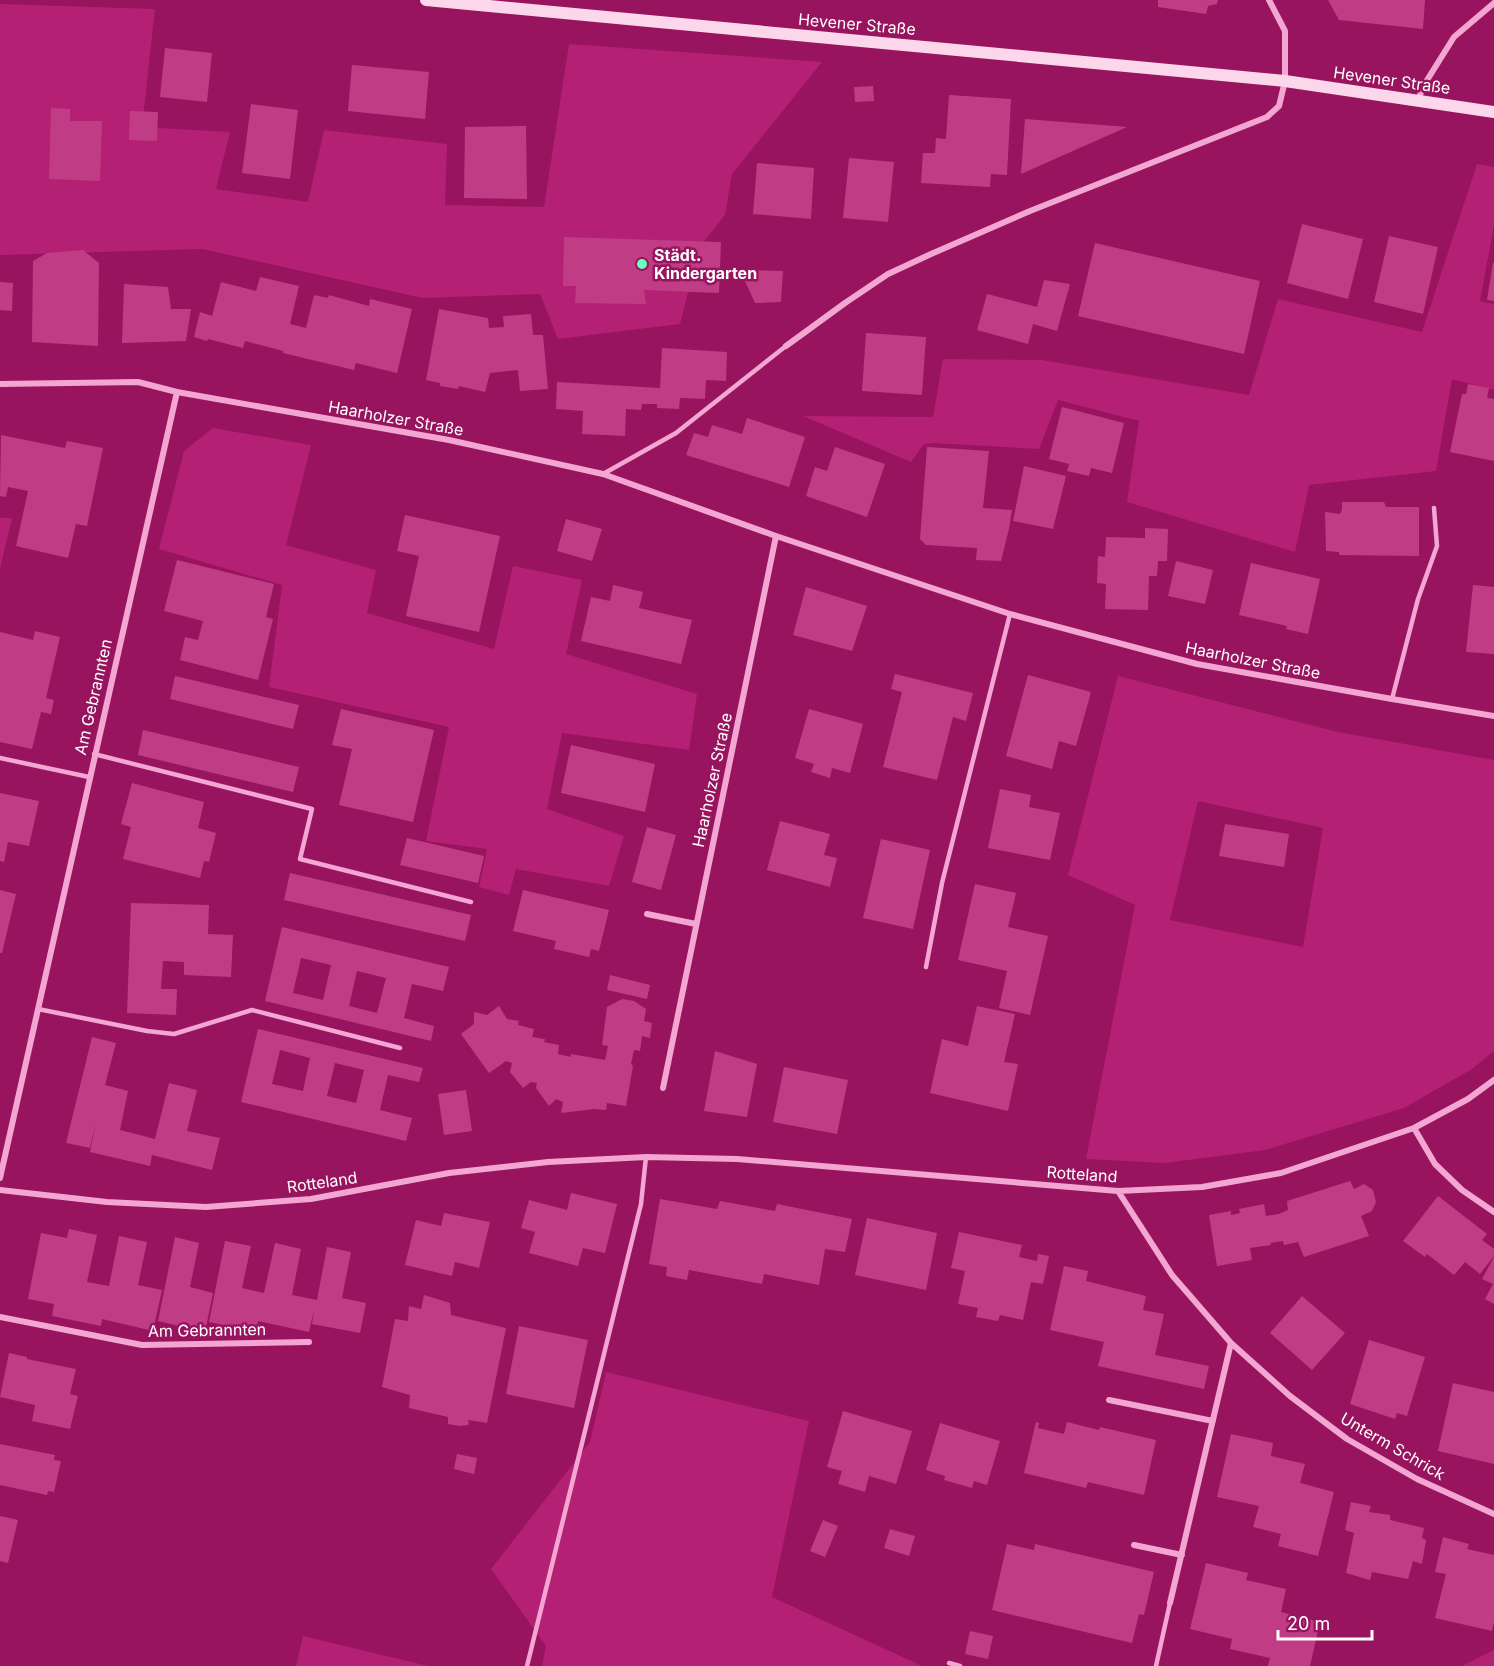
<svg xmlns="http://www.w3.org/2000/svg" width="1494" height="1666" viewBox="0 0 1494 1666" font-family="Inter,sans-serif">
<rect width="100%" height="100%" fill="#98145e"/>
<path fill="#b42074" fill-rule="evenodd" d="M0,4l155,5 -13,118 88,5 -14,57 92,13 16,-72 123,14 -2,61 99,2 25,-163 253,18 -90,112 -7,41 -25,31 -20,78 -122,15 -18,-45 -118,4 -220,-49 -202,6z
M1477,164l17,3v58l-14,76 14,3v86l-42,-11 -16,92 -127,14 -14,67 -168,-50 12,-81 -81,-21 -19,49 -106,-6 -9,1 -13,18 -108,-46 130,1 10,-58 99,1 207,35 29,-96 144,33z
M213,428l98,17 -25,100 90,25 -9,43 127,36 19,-83 69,14 -16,74 131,40 -8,56 -127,-17 -15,76 77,27 -15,50 -93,-17 -7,26 -30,-8 8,-38 -61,-8 23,-114 -180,-40 13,-102 -123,-36 25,-98z
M0,518h12l-12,51z
M1118,676l220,56 156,28v291l-22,18 -68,39 -139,42 -100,13 -79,-4 49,-254 -67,-30zM1198,801l125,27 -20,119 -133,-27z
M606,1372l203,49 -37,176 150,69h-380l4,-20 -55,-77 99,-127z
M303,1636l125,30h-132z
M1494,1650v16h-32z"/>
<path fill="#c03d86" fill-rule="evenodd" d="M1158,0h60l-1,4 -9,2 -2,8 -48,-7z
M1328,0h97l-2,29 -84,-9z
M165,48l47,5 -5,49 -47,-5z
M352,65l77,7 -4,47 -77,-8z
M873,86l1,15 -19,1 -1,-15z
M949,95l62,4 -4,76 -16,-1 -1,13 -69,-4 2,-30h12l1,-15 10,1z
M251,104l47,6 -8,69 -48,-6z
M51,108l19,1v12h32l-2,60 -51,-2z
M130,111l28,1 -1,29 -28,-1z
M1025,119l102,8 -106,47z
M526,126l1,73 -63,-1 1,-71z
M849,158l45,4 -6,60 -45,-4z
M757,163l57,5 -3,51 -58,-5z
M1302,224l61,15 -15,60 -61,-16z
M1389,236l49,11 -15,67 -49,-12z
M564,237l157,5 -2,51 -75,-3 2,14 -71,-1 1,-17h-13z
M1095,243l165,38 -16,73 -166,-38z
M83,250l16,13 -1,83 -66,-4 1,-81 14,-8z
M1493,263h1v38l-7,-1z
M740,270l43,1 -2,31 -26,1z
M260,277l39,9 -9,38 16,4 8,-33 14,3 1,-3 40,11 1,-7 42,10 -15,64 -41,-10 -2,7 -71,-17v-2l-38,-10 -2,7 -35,-9 -1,2 -13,-4 6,-25 12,4 9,-34 35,9z
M1044,280l26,4 -13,47 -24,-7 -5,20 -51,-14 10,-36 50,13z
M0,282l13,1 -1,28 -12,-1z
M124,284l44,3 3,22h20l-5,32 -64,2z
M439,309l49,9 1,10 15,-1 -1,-11 28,-2 2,21h10l5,54 -28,2 -2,-21 -28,3 -5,19 -26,-6 -1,3 -18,-3v-3l-14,-3z
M866,333l60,4 -4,58 -60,-4z
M662,348l65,4 -1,29 -20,-1 -1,19 -25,-1 -1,11 -22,-1v-4h-15l-1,6 -15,-1 -1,27 -43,-2 1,-23 -27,-2 1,-27 103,6z
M1468,384l21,4 -2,10 7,1v62l-44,-9 12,-58h4z
M1062,407l62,16 -12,50 -21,-5 -2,8 -22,-5 2,-7 -20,-5z
M747,418l58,19 -16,50 -103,-32 8,-22 14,4 4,-12 30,9z
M1,435l64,13 2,-7 36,7 -16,78 -11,-2 -8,34 -52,-12 12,-55 -20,-4 -2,10 -6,-1z
M835,447l50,17 -18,53 -61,-21 9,-29 12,4z
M927,447l62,4 -6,57 29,2 -3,19 -8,32 -25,-1 1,-12 -51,-3 -6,-6z
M1024,466l42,10 -13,53 -40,-8z
M1342,502h42l2,5h33v49l-80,-1v-3l-13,-1 -1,-39 15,2 2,-4z
M405,515l95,21 -21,96 -73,-16 13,-60 -22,-5z
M566,519l36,10 -10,32 -35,-10z
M1145,528l23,1 -1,32h-9l-1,15h-8l-1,34 -43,-1 1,-25 -9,-1 1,-27 7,1 1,-20 39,1z
M177,560l97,24 -8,33 7,2 -15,61 -78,-20 5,-23 13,3 5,-19 -39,-10z
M1176,561l37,9 -8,34 -37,-8z
M1251,563l69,16 -12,55 -22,-5 1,-3 -48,-11z
M613,585l30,7 -4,16 53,12 -11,44 -100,-23 10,-44 19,4z
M1473,585l21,2v67l-28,-2z
M806,587l61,19 -15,45 -59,-16z
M35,631l25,6 -14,61 8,2 -3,14 -10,-2 -9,37 -32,-7v-110l33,8z
M895,674l78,19 -7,28 -13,-4 -16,63 -54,-13 19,-75 -11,-3z
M1028,675l63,17 -15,54 -17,-5 -7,28 -46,-13z
M175,676l124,29 -6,24 -123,-30z
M341,709l93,21 -21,92 -74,-17 13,-56 -20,-4z
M809,709l54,15 -13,49 -18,-5 -2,10 -19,-6 3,-8 -19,-6z
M143,730l156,37 -6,25 -155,-37z
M571,745l84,19 -10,48 -84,-19z
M132,783l72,19 -6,26 18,5 -7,29 -5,-1 -4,17 -77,-19 8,-32 -10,-3z
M1000,789l31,6 -2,12 31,6 -10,47 -62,-12z
M0,793l39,8 -10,45 -21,-4 -4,20 -4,-1z
M780,821l50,13 -6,21 13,3 -7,29 -63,-17z
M1225,824l64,10 -5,33 -65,-11z
M647,827l29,8 -15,55 -29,-8z
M407,838l77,18 -6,27 -78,-18z
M881,839l49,11 -17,79 -50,-11z
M290,873l181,42 -6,26 -181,-41z
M975,884l41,9 -8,34 40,9 -18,79 -31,-7 8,-37 -49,-11z
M0,890l16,4 -14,59h-2z
M523,890l86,20 -10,41 -8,-2 -2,8 -35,-8 2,-8 -43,-10z
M131,903l78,2 -1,29 25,1 -2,42 -47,-2v-13l-21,-1 -2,28h16l-1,26 -49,-2z
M282,927l167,40 -6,24 -31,-7 -8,34 30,8 -3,15 -166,-40zM301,958l30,7 -8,35 -30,-7zM357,971l29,7 -9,35 -28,-7z
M610,975l40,10 -3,14 -40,-9z
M622,999l12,2 12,8 -2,12 8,2 -2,15 -8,-2 -2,15 -6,-1 -3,14 2,2 -7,40 -19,-3 -1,7 -12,-1 -33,4 2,-11 -7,-3 -7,7 -13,-18 1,-5 -6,-1 -8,6 -13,-16 2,-9 -6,-2 -17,12 -28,-39 13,-10v-12l13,3 12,-9 8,13 12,2 -1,4 16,4 -2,8 13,2 -1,3 15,3 -1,9 13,3v-3l34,6 3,-14 -6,-1 5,-38z
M977,1006l38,8 -11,48 14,2 -10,47 -78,-18 12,-54 26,7z
M258,1029l165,39 -4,14 -31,-7 -8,35 32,8 -6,23 -165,-39zM280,1050l30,8 -7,33 -31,-7zM335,1063l29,7 -8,33 -29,-7z
M92,1037l24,6 -11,42 23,6 -8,39 35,9 14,-56 28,7 -10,41 33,7 -8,32 -60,-15 -2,11 -60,-14 6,-30 -6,26 -24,-5z
M715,1051l42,13 -10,53 -43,-6z
M784,1067l64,13 -11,54 -64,-12z
M466,1090l6,41 -28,4 -6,-41z
M1350,1181l4,8 10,-5 9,6 3,12 -4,9 -11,5 8,20 -65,21 -6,-15 -14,3 -1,-4 -13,2 1,2 -21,3 2,12 -35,6 -8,-51 22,-4v4l9,-2 -1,-4 25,-5 2,12 13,-2 9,-4 -1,-9z
M571,1193l46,11 -12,49 -22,-5 -5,18 -49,-13 6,-21 -14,-4 8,-28 38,10z
M1438,1196l49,38 -5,6 12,9v7l-14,18 -15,-12 -11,13 -27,-21 -2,3 -22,-16z
M660,1199l57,10 3,-8 55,10 2,-7 75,15 -7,33 -20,-3 -6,36 -55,-11 -2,10 -73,-14 -2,10 -21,-4 1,-9 -18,-3z
M444,1213l46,9 -11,46 -24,-6 -3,14 -47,-11 11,-45 25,6z
M867,1218l70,15 -11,57 -71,-15z
M69,1229l28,6 -10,47 22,4 10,-50 28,6 -9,43 24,5 -9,41 -51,-12 -1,7 -49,-10 2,-12 -26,-5 13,-66 26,5z
M959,1232l63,13 -3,12 18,4 1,-7 11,2 -6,28 -12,-2 -8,38 -23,-5 -2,6 -22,-4 2,-9 -20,-4 7,-33 -14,-3z
M175,1237l24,6 -9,44 23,6 -8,39 -47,-11z
M225,1241l26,5 -9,42 22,5 11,-50 26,6 -9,46 25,5 10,-53 24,5 -9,46 24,5 -6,30 -48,-9 2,-14 -5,22 -51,-11 -2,11 -47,-10z
M1494,1257v47l-9,-5 8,-15 -11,-5z
M1064,1266l24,5 -2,10 60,15 -3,14 21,4 -9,41 54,11 -5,23 -106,-23 6,-24 -54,-12z
M424,1295l26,8 1,12 55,13 -19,95 -19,-3 1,5 -9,1 -12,-2v-7l-39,-9 1,-13 -28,-8 13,-68 13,2 1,-15 12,3z
M1302,1296l43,37 -33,37 -42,-37z
M519,1326l69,14 -14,68 -68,-14z
M1369,1340l56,17 -18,59 -10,-3 -2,6 -45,-15z
M9,1353l18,4v2l49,10 -6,25 8,2 -8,33 -38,-8 3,-16 -35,-8z
M1453,1383l41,9v72l-56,-13z
M843,1411l69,20 -16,53 -27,-8 -4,16 -27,-8 4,-13 -15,-4z
M1036,1422l3,1 -1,5 26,6 3,-12 32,8 1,-3 56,13 -12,55 -56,-13 -2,6 -62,-15z
M940,1423l60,18 -13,44 -13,-4 -2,7 -28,-8 1,-4 -19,-6z
M1231,1434l42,9 -2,13 34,8 -5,19 34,9 -16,64 -40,-10 3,-12 -28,-7 6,-21 -42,-9z
M0,1444l55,11 -1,5 7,1 -7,31 -6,-1 -1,4 -47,-10z
M457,1454l20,4 -3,16 -20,-5z
M1351,1502l20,4 -2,6 21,3v5l34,8 -2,10 4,2 -4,24 -9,-3 -5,18 -36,-7 -2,8 -24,-7 8,-40 -9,-3z
M0,1516l18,4 -10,43 -8,-2z
M823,1520l15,6 -13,31 -15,-6z
M890,1529l25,7 -6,20 -25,-8z
M1443,1537l26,7 -2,5 27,6v67l-2,9 -57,-13 11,-44 -11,-2z
M1007,1544l27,6 1,-6 119,28 -10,43 -5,-1 -7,29 -140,-33z
M1206,1563l42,10 -2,7 40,9 -5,23 39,10 -10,44h-42l2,-8 -40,-9 2,-10 -42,-10z
M970,1631l23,5 -5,23 -23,-5z"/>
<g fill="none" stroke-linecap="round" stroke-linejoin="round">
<path stroke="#f3a6d2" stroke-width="4.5" d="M603,474l73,-41 110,-87
M1392,699l26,-100 19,-53 -3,-38
M94,754l218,55 -12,50 171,43
M0,758l89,19
M926,967l16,-84 68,-269
M38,1009l109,22 27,3 78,-24 148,38
M949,1663l11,3
M527,1666l114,-462 5,-47
M1156,1666l14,-63"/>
<path stroke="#f3a6d2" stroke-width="6" d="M1418,100l6,-15 30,-48 40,-34
M786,346l59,-43 43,-29 43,-20 99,-43 237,-94 12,-11 6,-25v-50l-16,-31
M0,384l138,-2 39,10 272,48 154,34 173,62 234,78 187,50 195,35 102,17
M647,914l49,10
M663,1088l113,-552
M1414,1128l21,36 27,26 32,22
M0,1178l177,-786
M0,1190l107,12 99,5 105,-8 138,-26 99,-11 98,-5 91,2 381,32 84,-4 79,-14 133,-45 54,-29 26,-19
M1118,1191l54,84 59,68 59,53 57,43 70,40 77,35
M0,1317l142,28 167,-3
M1109,1400l104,21
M1134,1545l48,10
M1170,1603l61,-260"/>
<path stroke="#fcd6eb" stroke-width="12" d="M426,0l859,81 209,31"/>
</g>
<circle fill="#68ffc1" stroke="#98145e" stroke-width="2" cx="642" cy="264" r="6"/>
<g text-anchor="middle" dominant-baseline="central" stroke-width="5" stroke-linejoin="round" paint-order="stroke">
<g font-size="16" fill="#fff" stroke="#98145e">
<text transform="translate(857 24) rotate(5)">Hevener Straße</text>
<text transform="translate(1392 80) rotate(8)">Hevener Straße</text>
<text transform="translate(396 418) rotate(10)">Haarholzer Straße</text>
<text transform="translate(1253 660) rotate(11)">Haarholzer Straße</text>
<text transform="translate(93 697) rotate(-77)">Am Gebrannten</text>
<text transform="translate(712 780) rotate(-78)">Haarholzer Straße</text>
<text transform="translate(1082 1174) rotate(4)">Rotteland</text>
<text transform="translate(322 1182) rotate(-8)">Rotteland</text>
<text transform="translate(207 1330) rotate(-1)">Am Gebrannten</text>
<text transform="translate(1393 1446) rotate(30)">Unterm Schrick</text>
</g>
<g font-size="16" font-weight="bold" fill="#fff" stroke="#98145e" text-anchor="start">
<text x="654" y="255">Städt.<tspan x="654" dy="18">Kindergarten</tspan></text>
</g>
</g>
<path d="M1278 1630v9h94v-9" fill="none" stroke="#ffffff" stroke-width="3"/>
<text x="1287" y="1630" font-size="18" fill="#ffffff" stroke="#98145e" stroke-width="4.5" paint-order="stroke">20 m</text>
</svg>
